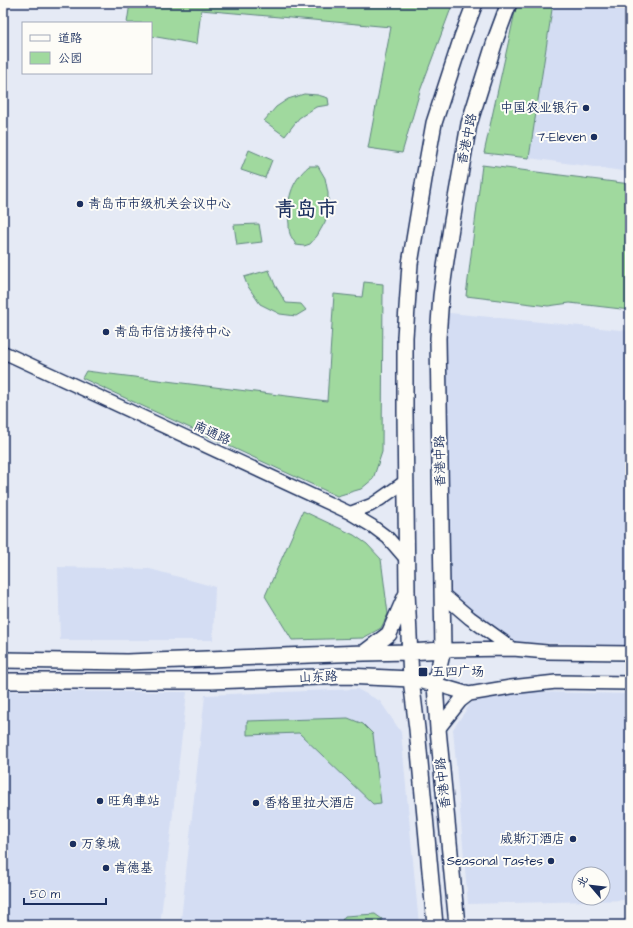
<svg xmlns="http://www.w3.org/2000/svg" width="633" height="928" viewBox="0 0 633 928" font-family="'Architects Daughter','LXGW WenKai TC',sans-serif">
<rect width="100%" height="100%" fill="#e5eaf5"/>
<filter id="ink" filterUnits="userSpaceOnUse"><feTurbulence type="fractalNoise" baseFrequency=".025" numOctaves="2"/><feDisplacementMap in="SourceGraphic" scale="8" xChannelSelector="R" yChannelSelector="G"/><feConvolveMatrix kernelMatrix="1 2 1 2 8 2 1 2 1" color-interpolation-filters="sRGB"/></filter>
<g filter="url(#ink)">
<path fill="#d4ddf3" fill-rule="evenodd" d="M553,3h77v169l-101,-14z
M440,312l190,19v314l-124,-3 -65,-55z
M58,567l92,2 65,18 -2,53h-153z
M357,689l23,12 21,31 18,193h-237l-1,-5 24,-225z
M3,691l184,1 -27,233h-157z
M497,691l133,3v206l-162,4 -15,-175 18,-26zM579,874h24v24h-24z"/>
<path fill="#a0d99e" stroke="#5e847e" d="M130,3h323l-33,88 -18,62 -34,-5 23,-121 -190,-17 -4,34 -46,-8v-13h-24z
M517,3h36l-24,155 -45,-5z
M304,94l14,1 10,3 1,7 -13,2 -17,11 -14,18 -21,-15 12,-14 12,-8z
M249,150l23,10 -7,18 -24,-8z
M482,165l148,19v126l-60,-7 -22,3 -82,-10z
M309,166h9l7,12 3,15v15l-3,14 -8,14 -7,8 -6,2 -8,-1c-2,-4 -5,-8 -6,-11 -1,-3 -1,-7 -1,-10 -3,-23 2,-43 20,-58z
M259,224l3,18 -25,3 -3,-20z
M269,270l6,15 11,18 15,1 5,6 -10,6 -16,-2 -20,-10 -13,-19 -3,-8z
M364,282l19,2 -1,168 -9,27 -12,10 -24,7 -255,-118 4,-7 241,30 7,-107 28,3z
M303,511l51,24 13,9 14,15 7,55 -7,14 -18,10 -71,2 -27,-44z
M348,718l15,6 10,10 8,69 -8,1 -74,-71 -52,2v-14z
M375,914l7,5v6h-42v-2l5,-7z"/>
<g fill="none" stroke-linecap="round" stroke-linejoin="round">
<g stroke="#1b2f5e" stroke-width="15">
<path id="tertiary" d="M3,352l347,161 22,13 16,12 19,22
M350,513l21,-8 8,-5 27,-19"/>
</g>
<g stroke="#1b2f5e" stroke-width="16">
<path id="secondary" d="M443,595l27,23 43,31
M443,650l70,-1 34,3 83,1
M435,684l34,10 42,-7 45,-5 74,1
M438,729l22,-28 9,-7"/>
</g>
<g stroke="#1b2f5e" stroke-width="18">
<path id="primary" d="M364,653l25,-19 17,-39
M3,660l124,2 237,-9 45,-1 34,-2
M3,681h208l135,-5 65,3 24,5
M435,925l-18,-196 -6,-50 -4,-87 -2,-180v-75l5,-73 15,-91 9,-50 28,-86 13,-34
M457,925l-19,-196 -3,-45 8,-34 -5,-312 3,-42 4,-29 7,-46 17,-97 27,-86 13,-35"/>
</g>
<use href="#tertiary" stroke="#fdfcf7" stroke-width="12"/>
<use href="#secondary" stroke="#fdfcf7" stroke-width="13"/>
<use href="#primary" stroke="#fdfcf7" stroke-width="15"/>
</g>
</g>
<g fill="#1b2f5e" stroke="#fdfcf7" stroke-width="1.5">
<circle cx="586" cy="108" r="4"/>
<circle cx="594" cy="137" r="4"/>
<circle cx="80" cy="204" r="4"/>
<circle cx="106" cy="332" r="4"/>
<rect x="418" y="667" width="10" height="10" rx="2"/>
<circle cx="100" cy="801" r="4"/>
<circle cx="256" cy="803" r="4"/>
<circle cx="573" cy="839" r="4"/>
<circle cx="73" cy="844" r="4"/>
<circle cx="551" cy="861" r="4"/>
<circle cx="106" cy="868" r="4"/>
</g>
<g text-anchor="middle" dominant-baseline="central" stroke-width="4" stroke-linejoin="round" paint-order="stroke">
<g font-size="13" fill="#1b2f5e" stroke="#fdfcf7" text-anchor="start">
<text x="578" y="108" text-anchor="end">中国农业银行</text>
<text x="586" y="137" text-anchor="end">7-Eleven</text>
<text x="88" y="204">青岛市市级机关会议中心</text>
<text x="114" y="332">青岛市信访接待中心</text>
<text x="432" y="672">五四广场</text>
<text x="108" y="801">旺角車站</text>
<text x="264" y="803">香格里拉大酒店</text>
<text x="565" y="839" text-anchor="end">威斯汀酒店</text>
<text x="81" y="844">万象城</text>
<text x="543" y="861" text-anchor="end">Seasonal Tastes</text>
<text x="114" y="868">肯德基</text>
</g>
<g font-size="13" fill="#1b2f5e" stroke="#fdfcf7">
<text transform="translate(467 139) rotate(-78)">香港中路</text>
<text transform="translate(212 433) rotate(25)">南通路</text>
<text transform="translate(440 461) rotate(-91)">香港中路</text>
<text transform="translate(318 677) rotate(-2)">山东路</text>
<text transform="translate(443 783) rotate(-96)">香港中路</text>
</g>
<g font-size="21" font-weight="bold" fill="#1b2f5e" stroke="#fdfcf7">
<text x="306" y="209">青岛市</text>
</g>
</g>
<rect width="633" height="928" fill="none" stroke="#fdfcf7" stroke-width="16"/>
<rect x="8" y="8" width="617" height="912" fill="none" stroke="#1b2f5e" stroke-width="1.5" filter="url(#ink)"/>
<rect x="22" y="22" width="130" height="52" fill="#fdfcf7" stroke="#a3aaba"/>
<rect x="30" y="35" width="20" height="6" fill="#fdfcf7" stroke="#a3aaba"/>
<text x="58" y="42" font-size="12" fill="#1b2f5e">道路</text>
<rect x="30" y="52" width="20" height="12" fill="#a0d99e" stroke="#a3aaba"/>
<text x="58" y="62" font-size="12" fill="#1b2f5e">公园</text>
<g transform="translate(591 886) rotate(298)"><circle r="19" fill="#fdfcf7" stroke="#a3aaba"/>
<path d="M0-3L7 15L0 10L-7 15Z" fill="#1b2f5e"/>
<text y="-6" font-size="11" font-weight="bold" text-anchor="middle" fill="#1b2f5e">北</text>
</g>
<path d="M24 898v6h82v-6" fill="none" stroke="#1b2f5e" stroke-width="2"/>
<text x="30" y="898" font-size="12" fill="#1b2f5e" stroke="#fdfcf7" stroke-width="3" paint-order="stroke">50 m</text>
</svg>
